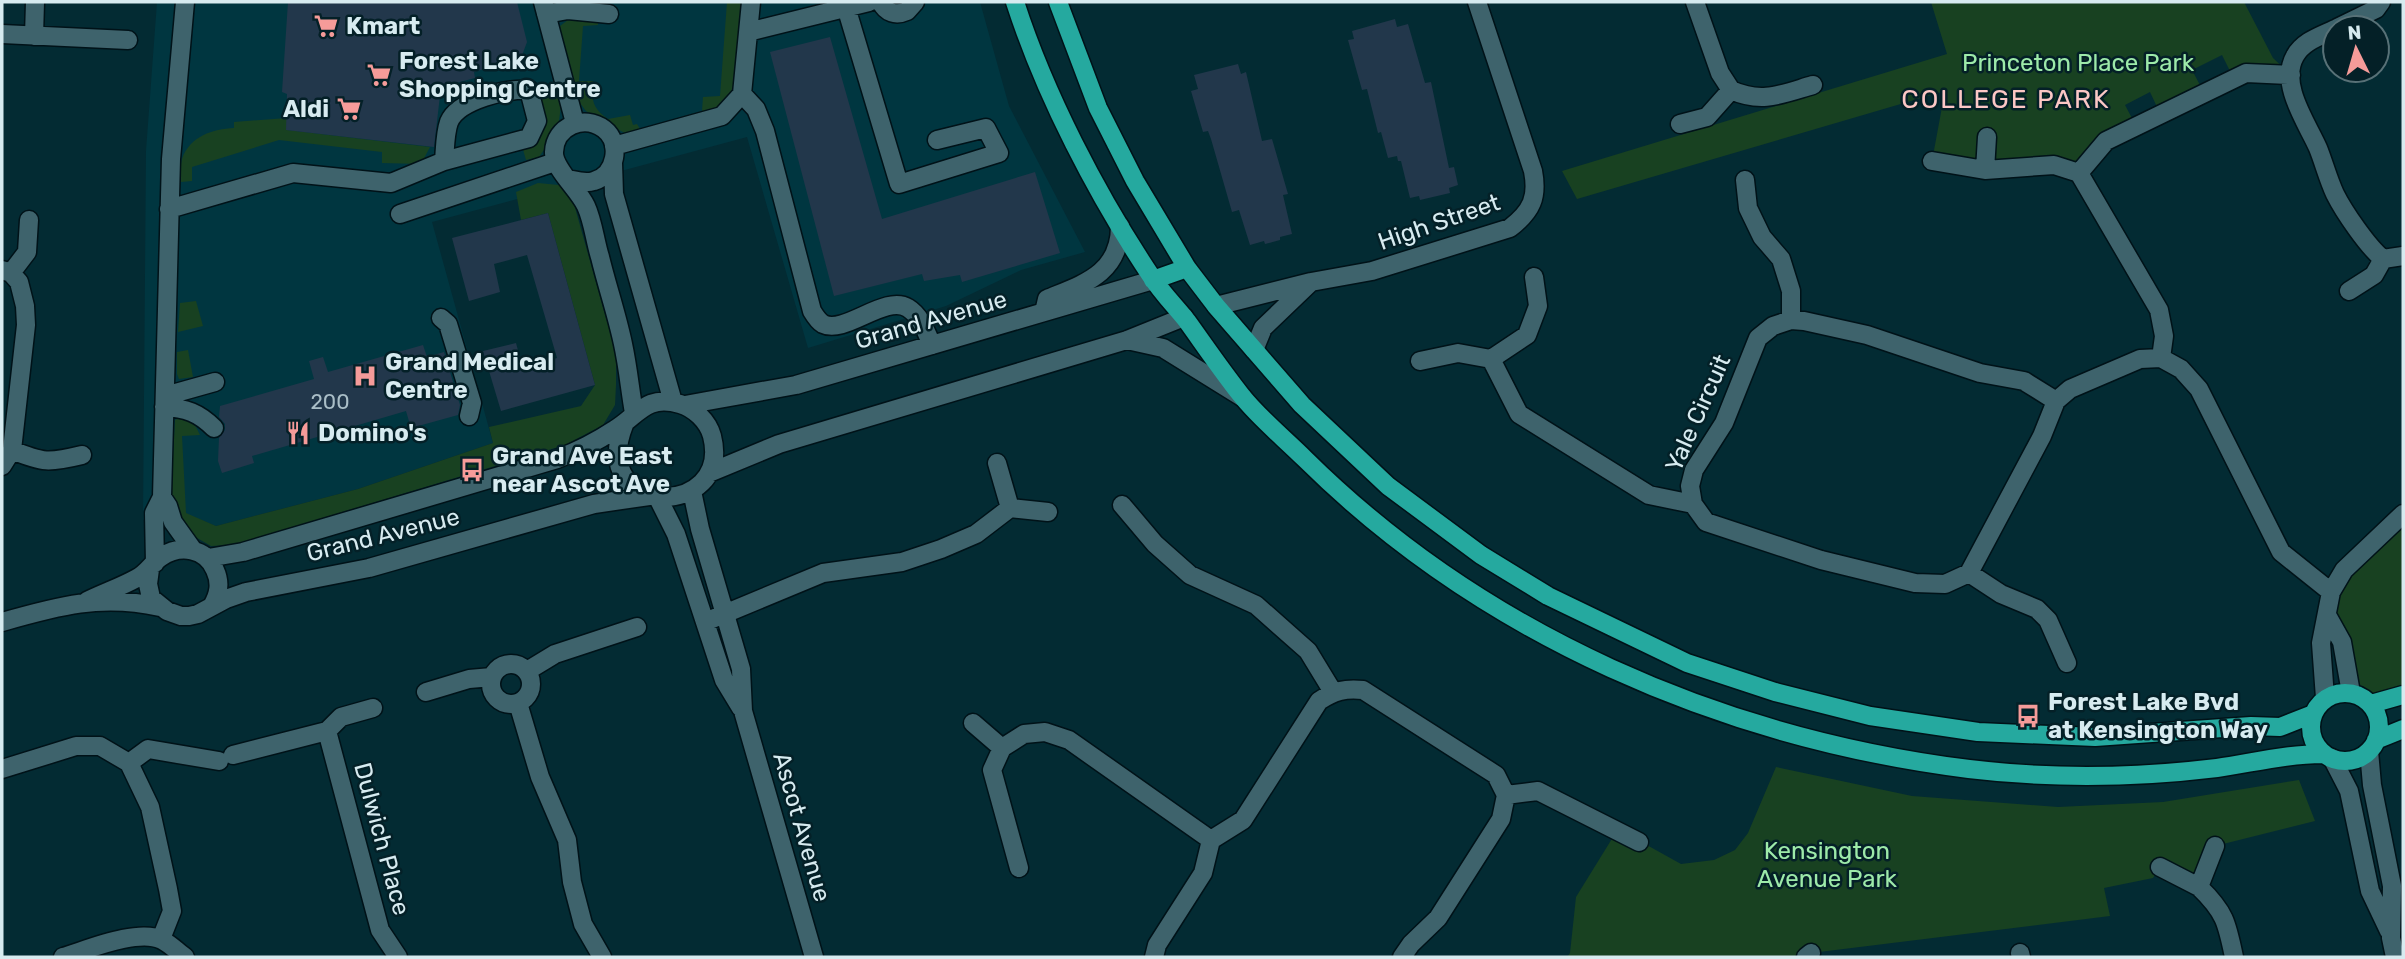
<svg xmlns="http://www.w3.org/2000/svg" width="2405" height="959" viewBox="0 0 2405 959" font-family="Rubik,sans-serif">
<rect width="100%" height="100%" fill="#032b33"/>
<path fill="#003640" d="M157,2h823l29,104 76,146 -64,18 -75,36 -138,42 -61,-211 -315,85 61,221 -135,46 -142,37 -42,-17 -31,11 3,-369z"/>
<path fill="#184121" fill-rule="evenodd" d="M727,2h15l-7,79 -7,19 -12,11 -89,23 -30,-15 -11,-8 -6,-8 -19,-68 -1,-9 8,-6 30,-1v6l-15,1 -4,55h14c-1,19 -2,26 15,38l22,-4 3,10 4,-1 3,5 62,-18 1,-14 17,-1z
M1931,2h313l29,56 18,17 -45,-2 -140,68 -27,32 -147,-12 13,-70 -368,108 -15,-28 385,-117zM2222,55l8,16 -29,16 -9,-17zM2150,92l8,17 -24,13 -9,-17z
M545,90l12,4 4,11 -3,24 -19,28 -13,3 -4,-14 17,-9 8,-15 -8,-30z
M287,118v12l143,17 -9,17 -39,-1v-11l-103,-12 -87,27v14l-11,1c0,-7 -1,-17 1,-23 8,-23 31,-30 52,-31v-6z
M538,183l31,3 47,168v31l-1,20 -12,20 -38,20 -332,100 -22,1 -21,-12 -13,-17 -6,-27 4,-70 10,-4 8,5 7,14 -18,1 4,77 30,13 142,-37 135,-46 -4,-16 92,-21 14,-21 -47,-172 -27,7 -5,-28z
M196,301l7,25 -25,6 2,-29z
M188,350l5,27 -14,2 -2,-5v-22z
M2403,514v176l-30,7 -23,-13 -19,-92z
M1776,767l136,29 146,11 105,-5 136,-22 16,41 -100,25 -16,41 -39,-20 -7,11 -49,10 6,28 -299,37 -6,4h-238l3,-4 6,-56 42,-68 63,35 33,-4 21,-10 13,-17z"/>
<path fill="#22374b" d="M288,2h229l10,40 -6,16 -47,14 1,6 -34,9 -7,60 -148,-17 1,-36 -5,-2z
M1395,19l2,8 11,-3 17,59 6,-1 18,86 5,-1 4,18 -9,3 1,5 -30,7 -1,-4 -9,2 -9,-37h-3l-1,-5 -9,2 -7,-26 -3,1 -11,-44 -5,1 -14,-50 6,-1 -2,-8z
M830,37l52,182 153,-47 25,81 -98,29 -2,-7 -36,6 -2,-7 -88,22 -64,-244z
M1238,64l3,10 5,-2 16,69 10,-2 16,55 -5,1 9,39 -12,3v3l-15,4 -1,-3 -14,4 -11,-35 -7,2 -21,-73 -3,-8 -5,1 -12,-41 7,-2 -4,-14z
M548,213l47,172 -94,26 -18,-60 33,-8 7,26 34,-11 -30,-103 -33,9 6,28 -31,9 -17,-63z
M423,345l4,12 17,-5 16,53 -2,10 -47,13 -5,-17 -154,45 2,7 -32,10 -4,-12 1,-23 6,-8v-6l-6,-7 1,-11 94,-27 -5,-18 14,-4 5,15z"/>
<g fill="none" stroke-linecap="round" stroke-linejoin="round">
<g stroke="#001218" stroke-width="21">
<path id="minor" d="M543,2l32,121
M881,2c5,11 15,14 26,9l8,-9
M1695,2l25,71 11,17
M846,7l53,177 100,-31 -13,-25 -49,12
M546,14l22,-4 41,4
M2337,28l39,-19 5,-7
M2335,29c-14,7 -32,12 -40,27 -16,28 12,67 23,92 6,15 10,31 17,46 9,18 33,53 48,65l20,-3
M748,32l121,-30
M2,34l126,6
M34,36l1,-34
M742,94l14,15 9,22 47,180c3,5 6,10 11,13 22,11 62,-30 85,-16 13,8 18,24 24,37
M1680,124l27,-7 24,-27c31,14 51,4 82,-5
M614,146l108,-30 20,-22 9,-92
M1932,161l53,9 69,-5 25,8 27,-32 140,-68 45,2
M613,163l1,31 59,208
M1985,170l2,-33
M2079,173l80,137 5,26 -3,22
M568,179c9,2 17,5 26,2 22,-6 28,-38 10,-52 -20,-15 -49,-3 -50,23 -1,16 24,37 32,54 7,15 9,35 14,51 7,29 17,58 23,87 5,23 7,46 11,69
M1745,180l3,28 14,29 19,22 10,32v29
M169,209l124,-36 98,10 53,-22 85,-23 8,-17 -8,-31c-21,-2 -71,10 -80,32 -4,11 -4,27 -5,39
M400,214l155,-52
M2,270l9,3 8,9 6,24 1,19 -14,125 -10,16
M11,273l16,-21 2,-32
M2349,291l25,-16 9,-16
M1216,306l95,-24 61,-11 138,-43c22,-17 28,-31 23,-57l-56,-169
M1044,312l3,-13c36,-15 73,-25 73,-73
M441,318l7,6 24,79 -3,13
M1127,340l36,8 79,49
M1254,350l9,-22 48,-46
M1491,359l28,55 130,81 44,9
M1420,361l38,-8 33,6 36,-24 11,-29 -4,-29
M165,396l50,-14
M2056,401l-32,-20 -44,-8 -113,-38 -63,-14 -13,-1 -18,6 -15,12 -34,85 -30,47 -4,16 3,18 13,18 115,38 94,23 30,1 24,-11 73,-137 14,-35 14,-12 70,-30 21,-1 20,11 18,20 82,163 50,40
M685,405l111,-20 357,-105
M164,407c22,1 35,6 50,21
M12,450c31,13 37,13 70,5
M997,463l13,45 38,4
M709,473l70,-29 348,-104 57,-23
M692,491l8,38 41,140 2,42 71,246
M162,497l6,9 5,16 20,28
M658,498l18,36 48,146 17,28
M1122,505l33,39 35,31 66,30 52,46 25,41
M208,558l35,-6 314,-93c21,-8 39,-17 57,-29 24,-14 31,-36 66,-26 14,4 28,17 32,32 21,83 -125,83 -88,-11
M155,563l-1,-50 8,-16 9,-338 14,-157
M150,569l-2,15 3,14 16,13 14,5h8l9,-2 28,-15 20,-7 123,-24 225,-64 55,-8
M1969,573l32,21 36,15 11,11 19,43
M87,601c16,-8 34,-14 50,-23 10,-5 15,-15 24,-21 19,-13 45,-9 54,13 6,13 4,24 -3,36
M2327,615l15,27 9,51
M2,622c56,-16 99,-28 158,-15
M705,622l118,-49 79,-11 39,-13 35,-15 34,-26
M491 684a20 20 0 1 1 40 0a20 20 0 1 1-40 0Z
M527,671l28,-17 82,-27
M426,692l43,-13 23,-2
M2325,698l-4,-55 10,-51 13,-22 59,-56
M518,703l22,74 27,63 5,42 11,42 19,33
M973,723l29,25
M327,731l53,199 18,27
M2369,751l3,34 20,101 -1,52 4,19
M233,755l94,-24 14,-14 32,-9
M2332,758l17,33 21,100 19,40
M129,763l19,-14 71,12
M2,769l74,-23h24l29,17 21,44 18,82 4,22 -11,28
M1506,795l32,-4 101,51
M2160,867l39,20 16,-41
M1019,868l-27,-98 10,-22 22,-14 21,-2 24,8 142,100
M2199,887c26,25 28,36 35,70
M2020,953l1,4
M63,957c24,-7 75,-29 99,-17 8,4 16,12 23,17
M1154,957l3,-12 46,-72 8,-33 32,-20 76,-119c15,-10 26,-13 44,-11l133,85 10,20 -5,24 -63,99 -27,26 -9,13
M1806,957l5,-4"/>
</g>
<g stroke="#001218" stroke-width="21">
<path id="major" d="M1015,2c30,93 82,193 136,274 10,16 24,30 36,45 18,25 35,50 54,74 18,23 43,43 64,64 178,176 417,279 664,310 83,10 165,9 248,-1 35,-5 70,-14 106,-14
M1058,2l40,106 37,73 52,87 29,38 86,99 86,81 93,69 67,41 139,67 88,29 95,24 108,16 117,5 156,-11 29,1 33,-13
M1153,280l34,-12
M2311 727a34 34 0 1 1 68 0a34 34 0 1 1-68 0Z
M2371,704l32,-9
M2376,740l27,-11"/>
</g>
<use href="#minor" stroke="#3e636c" stroke-width="18"/>
<use href="#major" stroke="#25a99f" stroke-width="18"/>
</g>
<defs>
<g id="supermarket-bare" transform="scale(1.89)"><path d="M-6-5.5h2.5l.6 2H6L4.5 2H-2.5L-4.4-4H-6ZM-1.5 3.2a1.3 1.3 0 1 0 .1 0ZM3 3.2a1.3 1.3 0 1 0 .1 0Z" fill="#f59b99" stroke="#042027" stroke-width="2.5" paint-order="stroke"/></g>
<g id="hospital-bare" transform="scale(1.89)"><path d="M-5-5h3v3.5h4V-5h3V5h-3V1.5h-4V5h-3Z" fill="#f59b99" stroke="#042027" stroke-width="2.5" paint-order="stroke"/></g>
<g id="restaurant-bare" transform="scale(1.89)"><path d="M-5-6h1v4h1v-4h1v4h1v-4h1v5L-1.5 .5V6h-2V.5L-5-1ZM5-6V6H3V1.5H1.5Q1.5-4 5-6Z" fill="#f59b99" stroke="#042027" stroke-width="2.5" paint-order="stroke"/></g>
<g id="bus-bare" transform="scale(1.89)"><path d="M-5-6H5V4H4V6H2V4H-2V6H-4V4H-5ZM-3.5-4V0h7V-4ZM-3.5 1.2v1.5H-2V1.2ZM2 1.2v1.5H3.5V1.2Z" fill="#f59b99" stroke="#042027" stroke-width="2.5" paint-order="stroke"/></g>
</defs>
<g fill-rule="evenodd">
<use href="#supermarket-bare" x="326" y="26"/>
<use href="#supermarket-bare" x="379" y="75"/>
<use href="#supermarket-bare" x="349" y="109"/>
<use href="#hospital-bare" x="365" y="376"/>
<use href="#restaurant-bare" x="298" y="433"/>
<use href="#bus-bare" x="472" y="470"/>
<use href="#bus-bare" x="2028" y="716"/>
</g>
<g text-anchor="middle" dominant-baseline="central" stroke-width="5" stroke-linejoin="round" paint-order="stroke">
<g font-size="21" fill="#aabec7">
<text x="330" y="401">200</text>
</g>
<g font-size="24" font-weight="bold" fill="#d7ebf0" stroke="#042027" text-anchor="start">
<text x="346" y="26">Kmart</text>
<text x="399" y="61">Forest Lake<tspan x="399" dy="28">Shopping Centre</tspan></text>
<text x="329" y="109" text-anchor="end">Aldi</text>
<text x="385" y="362">Grand Medical<tspan x="385" dy="28">Centre</tspan></text>
<text x="318" y="433">Domino's</text>
<text x="492" y="456">Grand Ave East<tspan x="492" dy="28">near Ascot Ave</tspan></text>
<text x="2048" y="702">Forest Lake Bvd<tspan x="2048" dy="28">at Kensington Way</tspan></text>
</g>
<g font-size="24" fill="#9deaa9" stroke="#042027">
<text x="2078" y="63">Princeton Place Park</text>
<text x="1827" y="851">Kensington<tspan x="1827" dy="28">Avenue Park</tspan></text>
</g>
<g font-size="24" fill="#d7ebf0" stroke="#042027">
<text transform="translate(1439 222) rotate(-19)">High Street</text>
<text transform="translate(931 320) rotate(-16)">Grand Avenue</text>
<text transform="translate(1698 413) rotate(-66)">Yale Circuit</text>
<text transform="translate(383 535) rotate(-14)">Grand Avenue</text>
<text transform="translate(802 827) rotate(74)">Ascot Avenue</text>
<text transform="translate(382 839) rotate(75)">Dulwich Place</text>
</g>
<g font-size="26" letter-spacing="2" fill="#fcc7c5" stroke="#042027">
<text x="2006" y="99">COLLEGE PARK</text>
</g>
</g>
<rect width="2405" height="959" fill="none" stroke="#d7ebf0" stroke-width="7"/>
<g transform="translate(2356 49) rotate(355)"><circle r="33" fill="#042027" stroke="#587177" stroke-width="2"/>
<path d="M0-5L12 26L0 18L-12 26Z" fill="#f59b99"/>
<text y="-10" font-size="19" font-weight="bold" text-anchor="middle" fill="#d7ebf0">N</text>
</g>
</svg>
